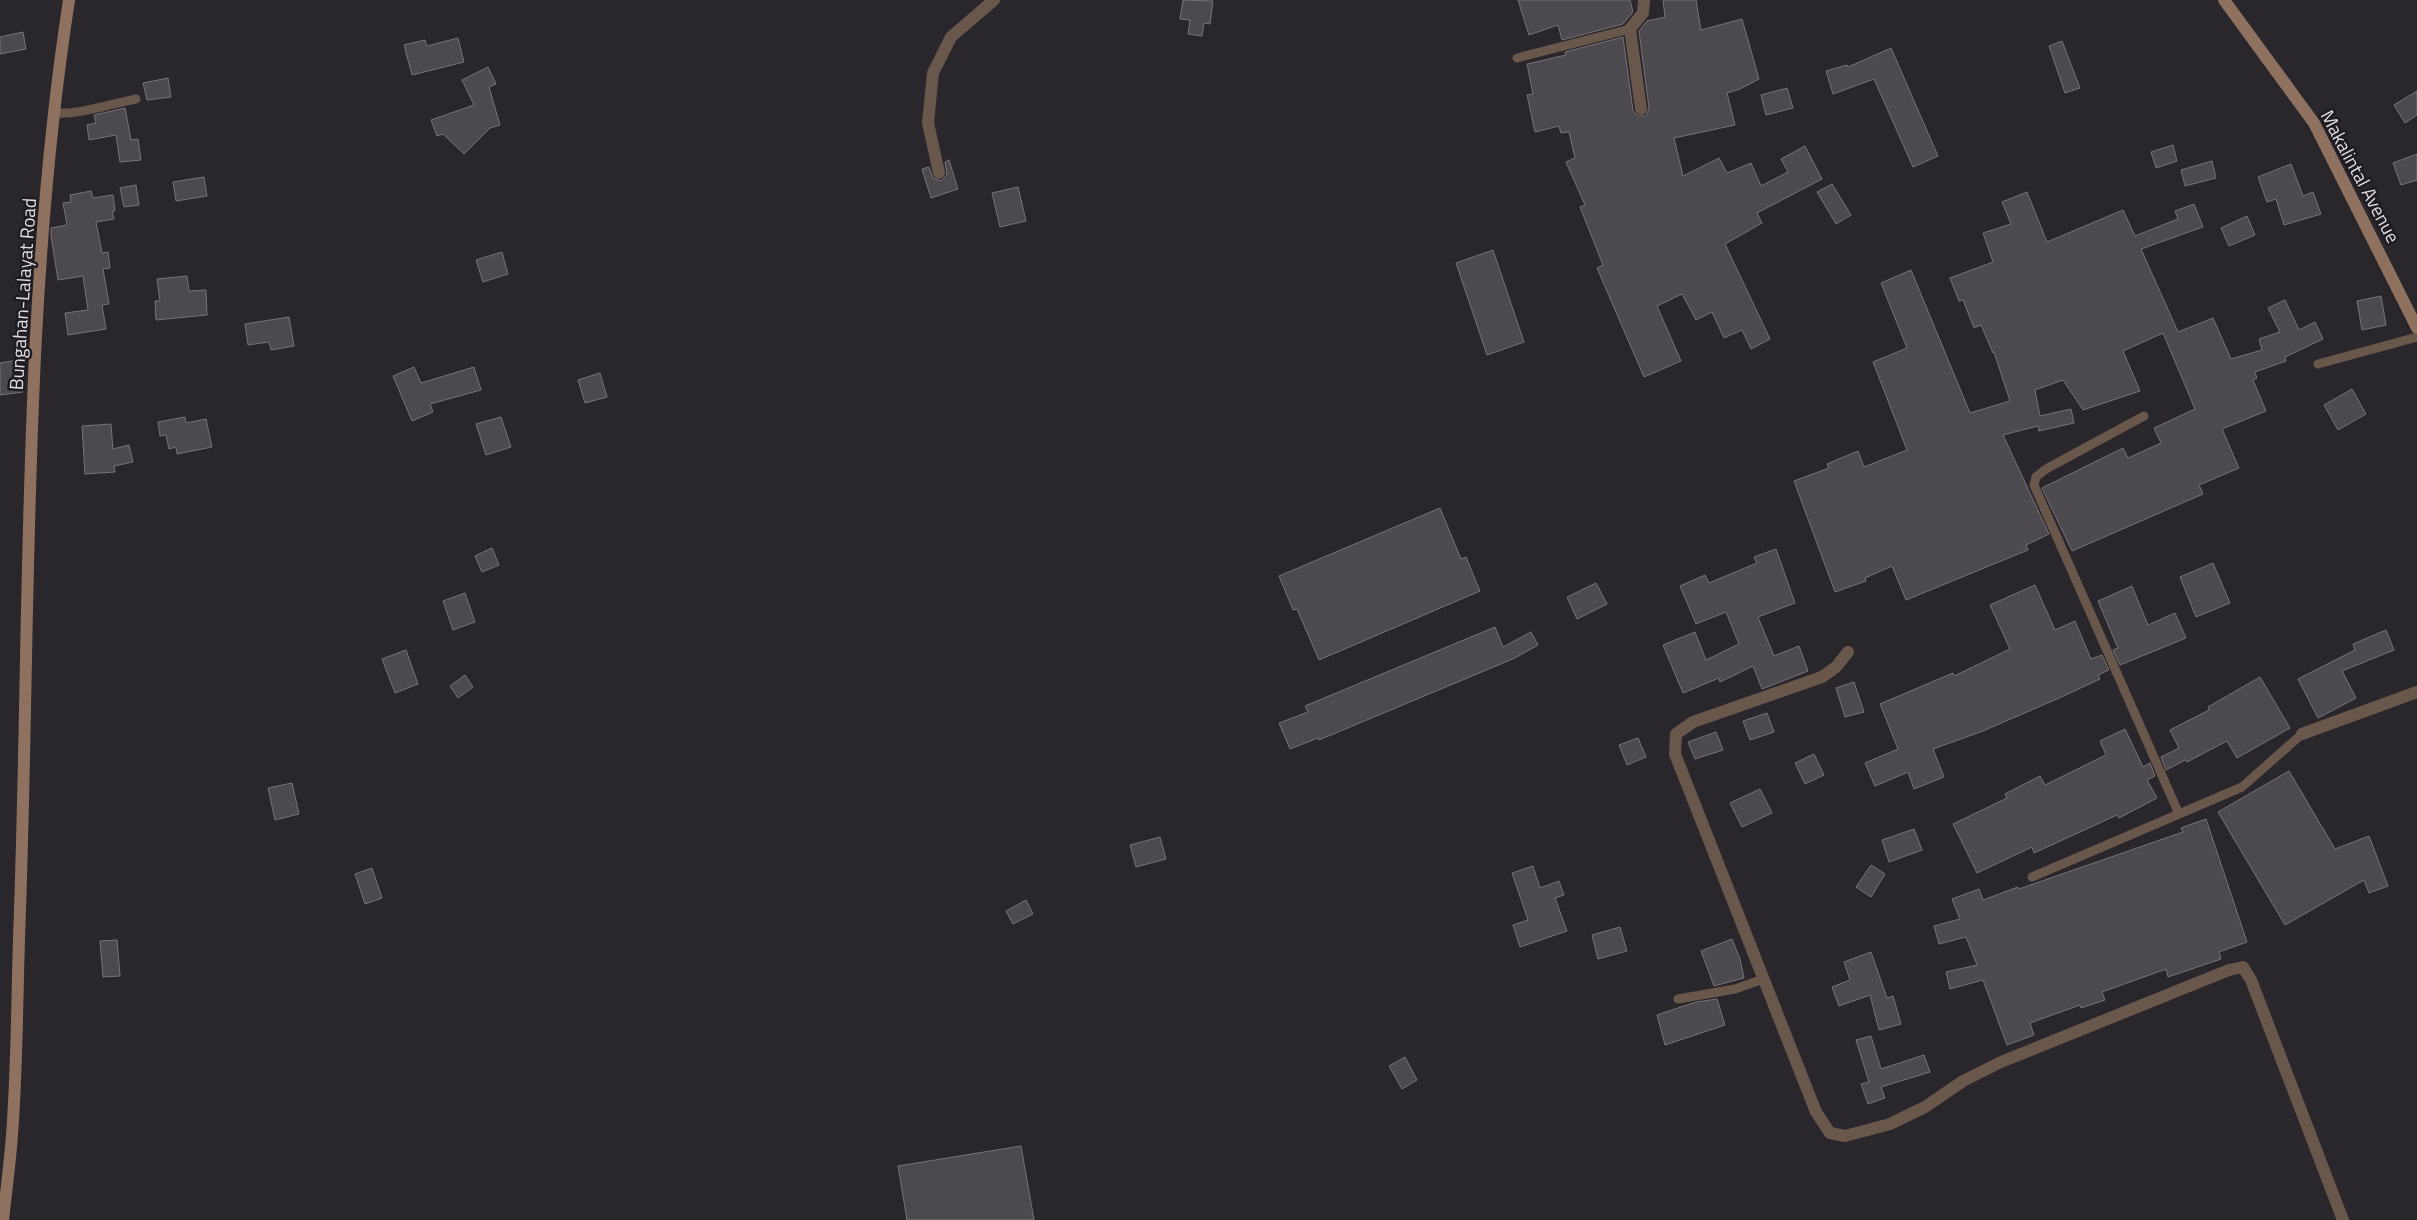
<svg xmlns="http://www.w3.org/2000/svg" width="2417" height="1220" viewBox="0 0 2417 1220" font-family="'Titillium Web',sans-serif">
<rect width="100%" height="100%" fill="#29262c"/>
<path fill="#4c494f" stroke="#777379" d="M1183,0l30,1 -3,23 -6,-1 -2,13 -14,-2 2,-14 -10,-1z
M1518,0h112l3,12 -10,12 -61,16 -4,-15 -29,10z
M1663,0h33l5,30 41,-11 17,60 -19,10 -13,4 8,32 -61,13 9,38 36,-18 8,15 24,-10 10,23 27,-14 -7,-13 24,-13 17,33 -65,34 5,10 -37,21 45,95 -19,10 -9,-19 -18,8 -12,-26 -16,8 -14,-26 -25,12 24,55 -37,16 -47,-109 6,-3 -23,-58 5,-2 -19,-43 9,-4 -6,-26 -8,1 -2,-7 -24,6 -8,-37 6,-1 -6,-30 39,-9 -1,-3 58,-15 10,74 5,5h8l3,-8 -10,-77 8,-10 18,-4z
M23,32l3,17 -26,5v-17z
M458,38l6,24 -52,13 -8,-30 21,-5 2,6z
M2062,41l18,47 -15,5 -16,-47z
M1891,48l47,108 -25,11 -39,-88 -41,15 -7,-23 21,-6 1,2z
M488,67l8,17 -7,3 11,38 -10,3 -26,26 -21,-20 -6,2 -6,-16 43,-15 -12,-25z
M168,78l3,19 -24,3 -4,-17z
M1787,88l6,20 -27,7 -5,-20z
M2417,91v24l-12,8 -11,-18z
M125,108l6,32 7,-1 3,21 -21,2 -4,-27 -27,5 -2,-15 9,-2 -2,-8z
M2173,145l4,16 -21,7 -5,-16z
M2417,154v26l-16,5 -8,-22z
M949,160l9,29 -27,9 -9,-29 7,-2 4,11 8,3 6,-6 -2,-13z
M2212,161l4,17 -31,8 -4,-16z
M2291,164l12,32 10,-4 8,22 -37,11 -8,-26 -9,3 -9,-25z
M204,177l3,19 -31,5 -3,-19z
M1832,184l19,31 -15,9 -19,-32z
M136,185l3,20 -15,2 -4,-19z
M1018,187l8,34 -26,6 -8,-34z
M91,191l2,7 20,-3 2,16h-3l2,8 -18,3 6,31 6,-1 2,16 -7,1 6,35 -7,1 4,24 -38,6 -3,-22 23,-3 -5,-34 -25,4 -7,-44v-8l16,-3 -4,-22 8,-1 -1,-7z
M2027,192l20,50 76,-32 12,26 43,-17 -3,-8 19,-7 9,23 -62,22 37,83 35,-14 18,41 31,-9 -3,-11 21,-7 -12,-24 17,-8 14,30 16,-8 8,17 -38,18 1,4 -31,11 2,6 -4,2 13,31 -44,18 17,39 -40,17 4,9 -131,57 -30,-63 81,-40 5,10 33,-15 -7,-15 41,-19 -32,-76 -40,18 17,40 -57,19 -20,-30 -28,10 5,26 31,-7 3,14 -35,8 -1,-5 -35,9 46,99 -23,11 2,5 -122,50 -14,-34 -27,12 1,3 -31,11 -41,-111 35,-13 -2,-4 31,-13 6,16 43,-17 -34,-88 34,-14 -26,-65 30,-13 59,143 40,-12 -16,-49 -1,1 -12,-28 -7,3 -11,-28 -4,1 -9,-23 43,-16 -10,-29 28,-9 -9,-22z
M2247,216l8,19 -26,11 -8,-18z
M1493,250l31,92 -37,13 -31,-92z
M502,252l6,22 -25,8 -7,-22z
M187,276l2,15 17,-1 1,25 -51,5 -1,-19h5l-3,-22z
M2381,296l5,29 -24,5 -5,-29z
M289,317l5,29 -23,4 -2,-8 -21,3 -3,-21z
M18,360l5,32 -23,3v-32z
M414,367l7,16 53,-16 7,23 -51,14 3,8 -21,9 -19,-45z
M600,373l7,24 -22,6 -7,-23z
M2352,389l14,25 -28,16 -14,-25z
M185,417l1,6 20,-4 6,28 -35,7 -1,-7 -7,2 -3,-14 -6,1 -2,-14z
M501,417l10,30 -25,8 -10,-31z
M111,424l2,25 16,-4 4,17 -19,4 1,6 -30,2 -3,-48z
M1440,508l21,51 5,-2 14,34 -161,69 -22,-51 -4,1 -14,-34z
M492,548l7,17 -17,7 -7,-16z
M1776,549l19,54 -37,14 16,39 25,-10 9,25 -46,18 -9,-23 -33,16 -1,-4 -36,15 -20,-48 32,-13 11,28 33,-16 -13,-32 -30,12 -16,-38 25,-11 4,8 48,-20 -3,-6z
M2213,563l17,40 -34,14 -16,-40z
M1596,583l11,21 -30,15 -10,-22z
M2035,585l20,45 20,-9 16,38 11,-4 7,15 -11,5 2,4 -43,20 -74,32 -50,18 11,28 -30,12 -6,-17 -33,14 -10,-23 33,-14 -18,-45 73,-31 1,3 56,-27 -20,-44z
M2132,586l16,39 27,-12 11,25 -66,27 -7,-15 5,-2 -20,-47z
M465,593l10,29 -22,8 -10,-29z
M1495,627l8,20 28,-15 7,13 -23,13 -196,82 -1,-2 -28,11 -11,-26 29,-11 -3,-6z
M2386,630l8,20 -52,21 14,27 -38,20 -20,-39 57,-29 -2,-6z
M406,650l12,34 -23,9 -13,-34z
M465,675l8,12 -15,11 -8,-12z
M2260,677l30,51 -53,30 -10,-17 -40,21 -2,-2 -19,10 -5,-13 18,-9 -9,-18 39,-20 -1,-3z
M1854,682l10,30 -19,5 -9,-29z
M1767,713l7,19 -24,8 -7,-19z
M2125,729l18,38 7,-4 5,13 -8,4 10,18 -38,20 -2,-3 -83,38 -2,-6 -55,26 -24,-49 54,-26 -2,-4 35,-18 5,9 61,-30 -6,-14z
M1716,732l7,18 -28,9 -7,-17z
M1638,738l8,19 -19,8 -8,-20z
M1814,754l10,21 -19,9 -10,-21z
M2289,771l46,78 34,-13 19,50 -19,7 -5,-13 -79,45 -67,-113z
M292,783l7,31 -24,6 -7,-32z
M1760,789l12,24 -30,14 -12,-24z
M2206,819l41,123 -28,10 2,7 -53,18 -2,-8 -64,23 3,8 -24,8 -1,-3 -50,18 4,12 -27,10 -24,-65 -33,9 -4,-17 31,-7 -11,-28 -27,7 -5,-18 26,-7 -8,-20 27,-10 4,11 35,-13 1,2 164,-57 -2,-4z
M1914,829l8,21 -33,12 -7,-22z
M1160,837l6,22 -30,8 -6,-22z
M1871,865l14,9 -14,23 -15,-10z
M1533,866l7,22 19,-7 5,14 -9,3 12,33 -47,16 -7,-22 15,-5 -16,-47z
M372,868l10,30 -17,6 -10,-30z
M1026,900l7,14 -20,10 -7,-13z
M1620,927l7,24 -29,8 -6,-24z
M1732,939l8,20 4,19 -30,8 -13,-35z
M117,940l3,36 -17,1 -3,-36z
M1871,952l16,46 6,-2 8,28 -22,6 -9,-35 -31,11 -7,-19 18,-7 -6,-18z
M1717,999l8,26 -60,20 -8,-30 39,-13z
M1871,1036l10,33 43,-14 6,17 -49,15 4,11 -17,6 -7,-20 8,-2 -13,-42z
M1405,1057l12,23 -15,9 -13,-23z
M1021,1146l13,74h-127l-9,-54z"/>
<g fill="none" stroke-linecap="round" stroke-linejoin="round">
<path stroke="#69574c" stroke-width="9" d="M1517,58l113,-29
M54,113c26,2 56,-9 82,-14
M2318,364l99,-27
M2144,416l-98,53 -10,8 -2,8 145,329
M2032,877l210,-90 60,-53
M1678,999l57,-10 28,-10"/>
<path stroke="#69574c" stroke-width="12" d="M1641,109l-11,-80 13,-16 1,-13
M939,173l-11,-50 5,-50 18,-36 43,-37
M1848,652l-12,15 -14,10 -129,45 -17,12 -1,20 141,358 14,21 15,3 45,-12 35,-17 38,-26 38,-19 228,-92 14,-3 8,13 92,240
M2302,734l115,-42"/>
<path stroke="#8e715f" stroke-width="12" d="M2224,0l90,123 103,205
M3,1220c3,-28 7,-57 9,-85 5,-66 5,-132 7,-197 12,-312 2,-628 50,-938"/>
</g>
<g text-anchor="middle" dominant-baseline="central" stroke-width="5" stroke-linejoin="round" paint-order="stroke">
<g font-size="19" fill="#dfdde1" stroke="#201d22">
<text transform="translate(2361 176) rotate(62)">Makalintal Avenue</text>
<text transform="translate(22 294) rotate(-86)">Bungahan-Lalayat Road</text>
</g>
</g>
</svg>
